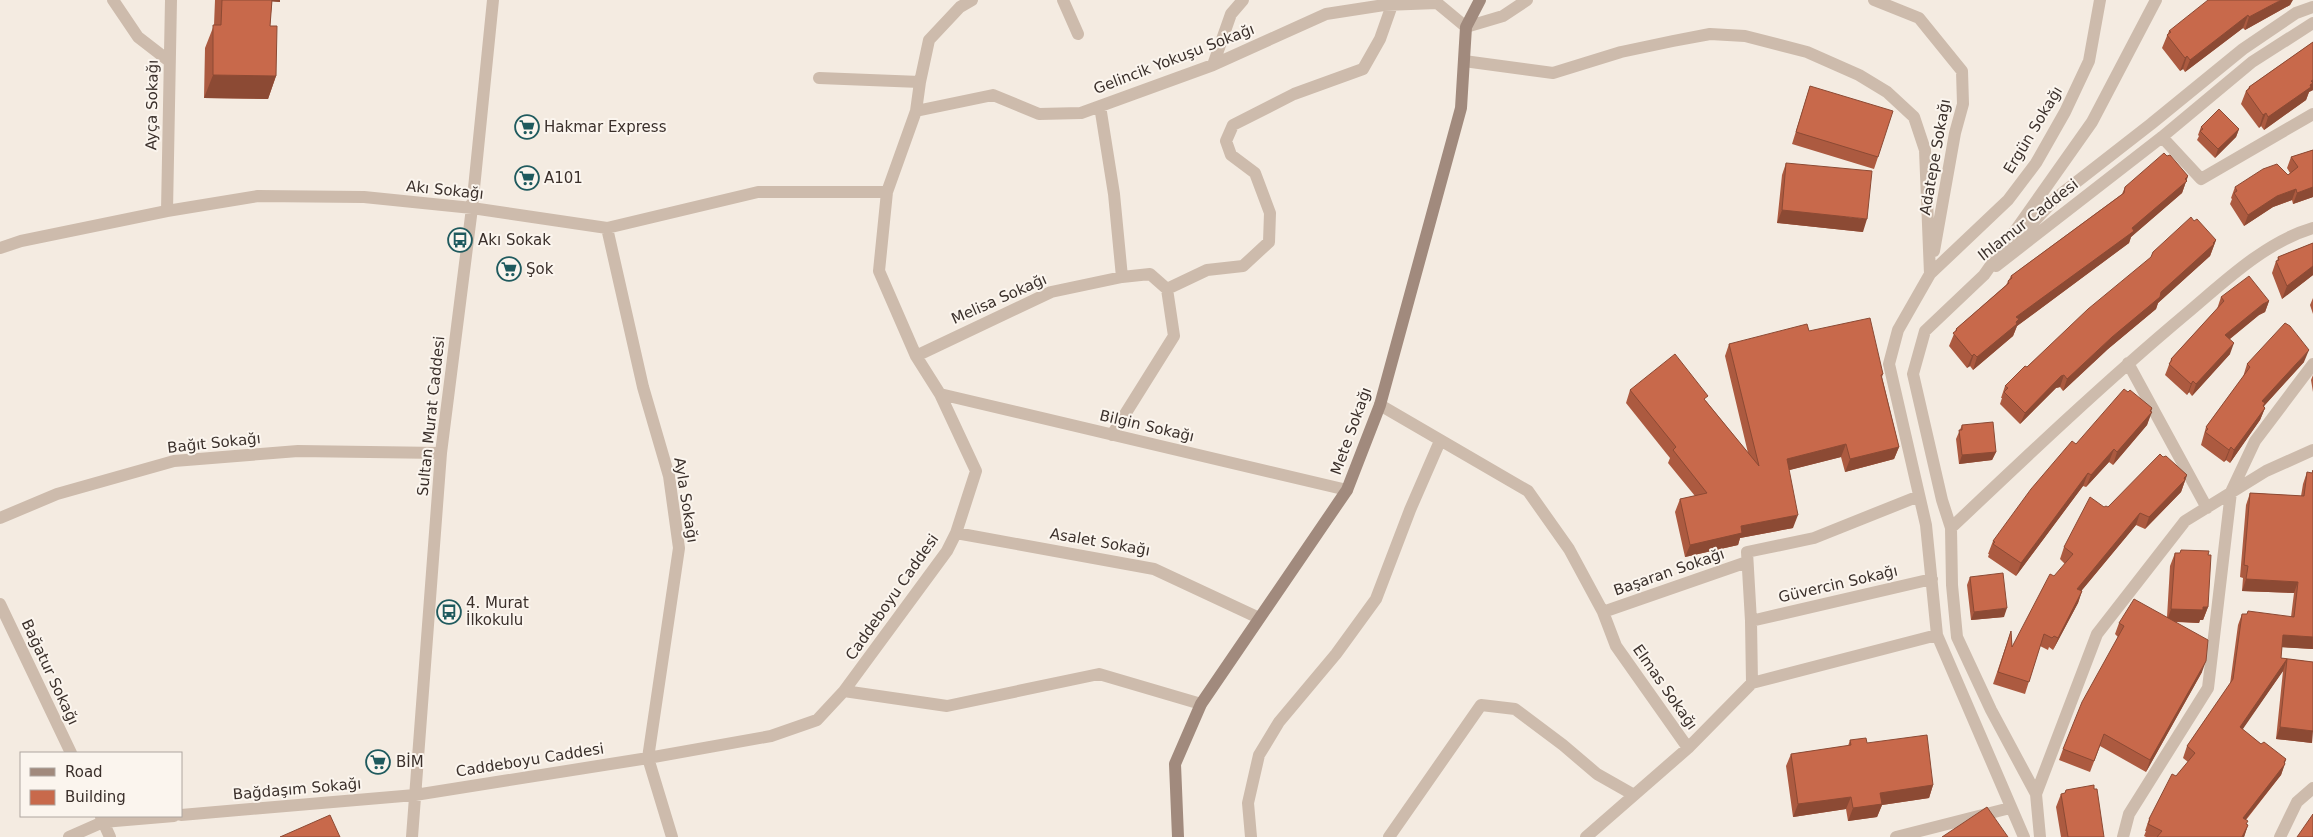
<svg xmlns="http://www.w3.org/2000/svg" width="2313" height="837" viewBox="0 0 2313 837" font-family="'DejaVu Sans',sans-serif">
<rect width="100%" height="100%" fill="#f4ebe1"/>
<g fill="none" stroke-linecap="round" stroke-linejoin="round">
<path stroke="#cdbbac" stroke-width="12" d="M113,0l25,37 31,24
M1063,0l15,34
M1874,0l45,18 43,53 1,33 -8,29 -21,118
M1464,61l89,12 68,-21 52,-11 37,-7 35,2 62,16 52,23 28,17 27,25 11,33 5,124 -32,56 -9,34 37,161 11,110 87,202
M1213,65l18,-51 12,-14
M819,78l101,4
M1100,106l14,88 8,83
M916,111l77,-16 46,19 42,-1 132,-48 113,-51 58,-9 53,-2 29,24 37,-11 24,-16
M2162,137l39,42 112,-65
M167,211l4,-211
M607,228l36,159 26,89 10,72 -31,210 24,79
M2016,241l40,-43 95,-74 92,-75 53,-36 17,-6
M0,248l21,-7 146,-30 91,-15 106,1 108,11 135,20 151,-36h129
M1996,266l166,-129 90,-75 61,-39
M1930,274l78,-74 28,-37 29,-51 24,-51 11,-61
M1167,289l40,-19 36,-4 26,-24 1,-29 -15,-40 -24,-18 -5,-14 7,-16 61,-31 69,-25 17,-30 12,-34
M916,356l135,-64 71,-15 28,-3 17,15 7,47 -62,99
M2128,363l79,145
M940,394l407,96
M1380,405l148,86 41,58 34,63 13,34 72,102
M0,518l57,-24 117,-33 124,-10 143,2
M1951,528c77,-73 154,-146 235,-214 38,-32 79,-72 127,-86
M956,533l198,36 105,49
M0,604l71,149
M1603,612l144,-50
M1751,621l181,-42
M1752,683l185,-48
M844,691l103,15 152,-32 102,30
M2036,794l61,-160 88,-113 81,-50 47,-21
M181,815l234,-20 233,-37 123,-22 46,-16 27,-29 103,-140 9,-18 20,-62 -36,-77 -24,-38 -37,-85 8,-79 29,-81 4,-29 9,-42 31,-33 12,-7
M101,817l9,20
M69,837l34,-15 71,-6
M412,837l29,-384 31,-245 21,-208
M1251,837l-3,-34 11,-48 20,-33 57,-68 40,-55 34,-89 30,-69
M1389,837l92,-132 34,4 48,36 34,29 37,21
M1586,837l102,-89 64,-65 -1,-62 -4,-69 67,-14 105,-42
M1896,837l114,-29
M2040,837l-4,-43 -45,-84 -34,-73 -5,-52 -1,-57 -9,-28 -29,-126 12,-43 59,-56 108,-153 64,-122
M2123,837l6,-23 79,-126 23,-196 24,-51 58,-77
M2280,837l17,-35 16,-14"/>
<path stroke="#a18a7d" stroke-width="12" d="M1178,837l-3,-73 26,-60 146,-214 33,-85 81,-297 5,-81 14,-27"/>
</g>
<path fill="#ac5a40" d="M215,0h65v2l-8,-1 -2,25 6,50 -8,23 -64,-1 1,-50 9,-23z
M2292,0l-2,5 -45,25 -2,-2 -58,44 -2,-3 -3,2 -18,-23 7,-17z
M2313,41v49l-4,2 -3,8 -42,30 -3,-4 -2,2 -18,-24 5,-13 1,-1 2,-3 64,-45z
M1810,86l68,71 -4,12 -82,-25z
M2201,127l38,2 -3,8 -21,21 -18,-18 2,-4 -1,-1z
M2313,150v47l-20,7 -1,-4 -19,7 -29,19 -14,-22 2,-5 -1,-1 4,-11 53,-12 2,-2 -3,-5 4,-11z
M2167,156l21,20 -6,17 -51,44 -2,6 -112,83 -4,10 -40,34 -3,-4 -3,2 -18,-22 7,-17 50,-44 5,-9 111,-82 3,-7z
M1786,163l77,69 -86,-9 5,-48z
M2194,221l22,19 -6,16 -52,47 -2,6 -48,40 -45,42 -3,-4 -4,1 -36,36 -20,-20 2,-6h-1l4,-12 146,-128 2,-6z
M2313,243v32l-31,24 -10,-26 4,-12h1l1,-4z
M2221,297l48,4 -4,11 -6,3 -29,24v15l-38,42 -3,-4 -2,3 -22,-20 2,-5 4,-11 46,-50z
M2313,298v16l-3,-9z
M1809,331l74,43 -1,3 17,70 -5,12 -49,13 -4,-15 -52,13 4,58 -53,10 -2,7 -53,12 -10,-45 5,-13 15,-3 -27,-33 2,-5 -44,-55 4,-13 76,11 42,52 -23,-97 4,-12z
M2304,362l-40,44 1,2 -5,12 -30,43 -4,-3 -2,2 -23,-17 5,-18 37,-50 4,-13z
M2313,375v17l-2,-12z
M2128,392l24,16 -5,17 -34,40 -4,-3 -23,25 -3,-1 -67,90 -28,-19 1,-3h-1l5,-13 83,-97z
M1962,425l34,27 -4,8 -33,4 -3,-25z
M2163,457l24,18 -6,17 -36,37 -9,-4 -55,66h1l-4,12 -25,47 -4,-3 -1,3 -8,-4 -15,48 -32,-10 18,-53 1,16 53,-83 -5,-5 4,-12 40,-40h4z
M2307,472l6,177 -31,-2 -1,11 32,4 -1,81 -36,-4 7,-68 -41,58 19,15 25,15 -5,16 -35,45v4l2,1 -4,12h-98l-2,-1 2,-5h-1l4,-12 27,-43 12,-14 -5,-4 4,-12 43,-62 8,-59 4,-11 49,3 3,-24 -52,-2 1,-13 -3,-1 6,-72 4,-12 51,3 2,-12z
M2175,553l33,54 -5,13h-3l-1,3 -23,-1 26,50 -56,100 -46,-26 -10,26 -31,-12 4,-11 55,-112 -3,-3 4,-11 48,-6 3,-51z
M1970,577l34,40 -33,3 -4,-35z
M1850,740l17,3 66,42 -4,13 -47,7 -5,12 -29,4 -2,-12 -53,8 -7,-51 5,-12 57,-8z
M2066,790l38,47h-43l-5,-30 5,-13h4z"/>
<path fill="#8c4a34" d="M265,0h15v2l-16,-1z
M2281,0h12l-3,5 -45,25 4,-13z
M2248,15l-5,13 -58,44 5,-12z
M2187,56l-4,13 -3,2 5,-13z
M213,75l63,1 -8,23 -64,-1z
M2313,80v10l-4,2 -3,8 -42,30 4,-13z
M2266,113l-5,13 -2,2 4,-13z
M2239,129l-3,8 -21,21 3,-9z
M2188,176l-6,17 -51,44 -2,6 -112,83 -4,10 -40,34 4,-13 39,-40 116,-89z
M2313,187v10l-20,7 4,-11z
M2296,189l-4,11 -19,7 -29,19 4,-11 29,-19z
M1782,210l85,9 -4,13 -86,-9z
M2216,240l-6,16 -52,47 -2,6 -48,40 -45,42 4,-12 94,-87z
M2313,266v9l-31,24 5,-13z
M2269,301l-4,11 -6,3 -38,31 4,-11 38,-31z
M2234,343l-4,11 -38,42 4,-12z
M2309,350l-5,12 -40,44 -1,5 2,-3 -5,12 -30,43 4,-13 28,-49z
M1974,354l-4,12 -3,2 5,-12z
M2064,375l-4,12 -4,1 -36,36 5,-11 36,-37z
M2193,381l-4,11 -2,3 4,-11z
M2152,408l-2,6 2,-2 -5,13 -34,40 4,-13z
M1846,444l-5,13 -59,15 5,-13z
M1899,447l-5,12 -49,13 5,-13z
M2231,447l-5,13 -2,2 5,-12z
M2114,449l-5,13 -23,25 5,-12z
M1996,452l-4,8 -33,4 3,-9z
M2088,473l-5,13 -67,90 5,-13z
M2187,475l-6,17 -36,37 4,-12z
M2140,513l-4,12 -63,76 4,-12z
M1798,515l-5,13 -53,10 -2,7 -53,12 5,-12 51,-19z
M2246,579l52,3 -4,11 -52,-2z
M2082,591l-4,12 -25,47 5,-12z
M2203,607h5l-5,13h-3l-1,3 -32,-2 4,-12z
M2007,608l-3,9 -33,3 3,-8z
M2283,635l30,2v12l-35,-2z
M2287,659l-4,12 -47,68 4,-12z
M2206,661l-4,11 -56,100 4,-12z
M2280,727l33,4 -1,12 -36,-4z
M2286,759l-2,7 1,-2 -4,11 -43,54 5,-11z
M1933,785l-4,13 -47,7 -5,12 -29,4 5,-13 27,-15z
M1851,797l-5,12 -53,8 5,-13z
M2248,825l-4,12h-2z"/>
<path fill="#c8694b" stroke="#8c4a34" d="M222,0h50l-2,26h7l-1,50 -63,-1v-50h8z
M2208,0h73l-32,17 -1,-2 -58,45 -3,-4 -2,2 -18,-23 4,-3 -2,-1z
M2313,42v38l-2,1 2,2 -3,2 1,2 -43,30 -2,-4 -3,2 -17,-24 4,-3 -1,-1z
M1810,86l83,25 -15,46 -82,-25z
M2219,109l20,20 -21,20 -18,-18 3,-2 -2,-2z
M2313,150v37l-16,6 -1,-4 -19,7 -29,19 -14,-22 3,-2 -2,-4 28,-18 14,-5 11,11 10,-8 -7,-10z
M2164,153l3,3 3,-1 18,21 -3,3 2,2 -55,47 2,3 -118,86 3,2 -3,3 1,2 -40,33 -3,-3 -2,2 -19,-23 4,-3 -1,-1 53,-46 -1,-2 4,-3 -1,-2 113,-83 1,-6z
M1786,163l86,8 -5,48 -85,-9z
M2191,217l3,4 3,-2 19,21 -3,3 1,1 -53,48 -1,5 -48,40 -45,42 -3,-4 -3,1 -36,37 -21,-21 4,-4 -3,-2 20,-20 2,1 61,-58 63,-52 2,-5z
M2313,243v23l-26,20 -11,-25 3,-1 -1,-3z
M2249,276l20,25 -6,3 -38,31 9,8 -38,41 -3,-3 -2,3 -22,-20 3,-4 -1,-1 53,-58 -3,-4z
M1870,318l13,56 -2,1 18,72 -49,12 -4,-15 -59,15 11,56 -57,11 1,7 -52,12 -10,-46 27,-6 -34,-43 3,-3 -46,-57 45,-36 33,42 -4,3 55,67 -30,-122 78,-20 2,7z
M2285,323l5,3 19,24 -47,51 3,2 -2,3 2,2 -31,42 -3,-3 -2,3 -24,-18 3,-3 -2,-2 44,-60 -3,-3z
M2124,389l4,3 2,-2 22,18 -2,3 2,1 -35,40 -3,-3 -23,26 -3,-2 -67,90 -28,-19 2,-2 -2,-1 38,-52 41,-48 4,3z
M1993,422l3,30 -34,3 -3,-25h3v-5z
M2160,454l3,3 3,-1 21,19 -3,3 1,2 -36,37 -9,-4 -63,76 5,2 -24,47 -4,-2 -2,2 -8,-4 -15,48 -31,-10 13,-41 1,16 38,-73 4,2 19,-22 -9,-7 26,-50 14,10 2,-1 2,1z
M2313,470v167l-30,-2 -2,23 32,4v69l-33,-4 7,-68 -47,68 21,17 3,-2 22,17 -2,3 1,2 -42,54 5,3 -2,3 2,1 -6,12h-85l5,-6 -14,-7 2,-4 -1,-1 23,-45 4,2 19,-23 -8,-7 46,-67 9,-65h5l1,-3 46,6 4,-35 -52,-3 2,-13 -4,-1 6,-72 54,3 3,-24 5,1z
M2181,550l28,1 -1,4h3l-3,52h-5v3l-32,-1 4,-56h5z
M2003,573l4,35 -33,4 -4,-35z
M2134,599l74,41 -2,21 -56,99 -46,-26 -10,27 -31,-12 19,-47 42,-76 -5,-3z
M1927,735l6,50 -53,8 2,11 -29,4 -2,-11 -53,7 -7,-50 60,-9 -1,-5 16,-2 1,5z
M2094,785v4h3l7,48h-36l-7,-43 4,-1 1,-3z
M1987,807l21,30h-66z
M2313,814v23h-16z
M330,815l10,22h-60z"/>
<defs>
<g id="supermarket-ring" transform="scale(1.25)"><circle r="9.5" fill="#fbf5ee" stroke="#1f5a5e" stroke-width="1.5"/><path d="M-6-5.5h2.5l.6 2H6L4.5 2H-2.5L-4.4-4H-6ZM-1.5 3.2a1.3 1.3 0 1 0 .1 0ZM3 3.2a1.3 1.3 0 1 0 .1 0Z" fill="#1f5a5e"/></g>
<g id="bus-ring" transform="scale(1.25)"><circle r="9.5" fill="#fbf5ee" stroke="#1f5a5e" stroke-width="1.5"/><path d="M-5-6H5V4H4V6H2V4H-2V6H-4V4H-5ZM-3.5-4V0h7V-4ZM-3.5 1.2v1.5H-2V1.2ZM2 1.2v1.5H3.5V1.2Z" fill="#1f5a5e"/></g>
</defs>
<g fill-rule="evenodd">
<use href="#supermarket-ring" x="527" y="127"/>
<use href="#supermarket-ring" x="527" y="178"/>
<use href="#bus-ring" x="460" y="240"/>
<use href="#supermarket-ring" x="509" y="269"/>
<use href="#bus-ring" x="449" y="612"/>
<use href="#supermarket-ring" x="378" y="762"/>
</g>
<g text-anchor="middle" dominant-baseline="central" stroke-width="4" stroke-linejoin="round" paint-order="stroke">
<g font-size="15" fill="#3b302b" stroke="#fbf5ee">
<text transform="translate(1174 59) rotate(-21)">Gelincik Yokuşu Sokağı</text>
<text transform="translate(152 105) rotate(-89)">Ayça Sokağı</text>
<text transform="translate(2033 130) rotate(-59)">Ergün Sokağı</text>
<text transform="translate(1935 157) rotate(-80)">Adatepe Sokağı</text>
<text transform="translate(445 190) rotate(6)">Akı Sokağı</text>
<text transform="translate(2028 220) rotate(-38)">Ihlamur Caddesi</text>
<text transform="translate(999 299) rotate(-24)">Melisa Sokağı</text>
<text transform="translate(431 416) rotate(-84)">Sultan Murat Caddesi</text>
<text transform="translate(1147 426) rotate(13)">Bilgin Sokağı</text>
<text transform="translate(1351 431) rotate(-70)">Mete Sokağı</text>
<text transform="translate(214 443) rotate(-6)">Bağıt Sokağı</text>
<text transform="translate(686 500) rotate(81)">Ayla Sokağı</text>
<text transform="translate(1100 542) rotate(10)">Asalet Sokağı</text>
<text transform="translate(1669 572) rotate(-19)">Başaran Sokağı</text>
<text transform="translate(1838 584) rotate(-13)">Güvercin Sokağı</text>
<text transform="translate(892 597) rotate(-55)">Caddeboyu Caddesi</text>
<text transform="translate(50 672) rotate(65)">Bağatur Sokağı</text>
<text transform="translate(1665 687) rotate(55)">Elmas Sokağı</text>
<text transform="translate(530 760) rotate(-9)">Caddeboyu Caddesi</text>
<text transform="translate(297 789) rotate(-5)">Bağdaşım Sokağı</text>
</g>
<g font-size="15" fill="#3b302b" stroke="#fbf5ee" text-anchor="start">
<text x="544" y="127">Hakmar Express</text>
<text x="544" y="178">A101</text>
<text x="478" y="240">Akı Sokak</text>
<text x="526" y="269">Şok</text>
<text x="466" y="603">4. Murat<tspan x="466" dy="17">İlkokulu</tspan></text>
<text x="396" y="762">BİM</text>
</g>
</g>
<rect x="20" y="752" width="162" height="65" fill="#fbf5ee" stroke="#aea6a0"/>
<rect x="30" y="768" width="25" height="8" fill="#a18a7d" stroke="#aea6a0"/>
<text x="65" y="777" font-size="15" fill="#3b302b">Road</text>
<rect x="30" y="790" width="25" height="15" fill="#c8694b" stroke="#aea6a0"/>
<text x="65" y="802" font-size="15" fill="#3b302b">Building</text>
</svg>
